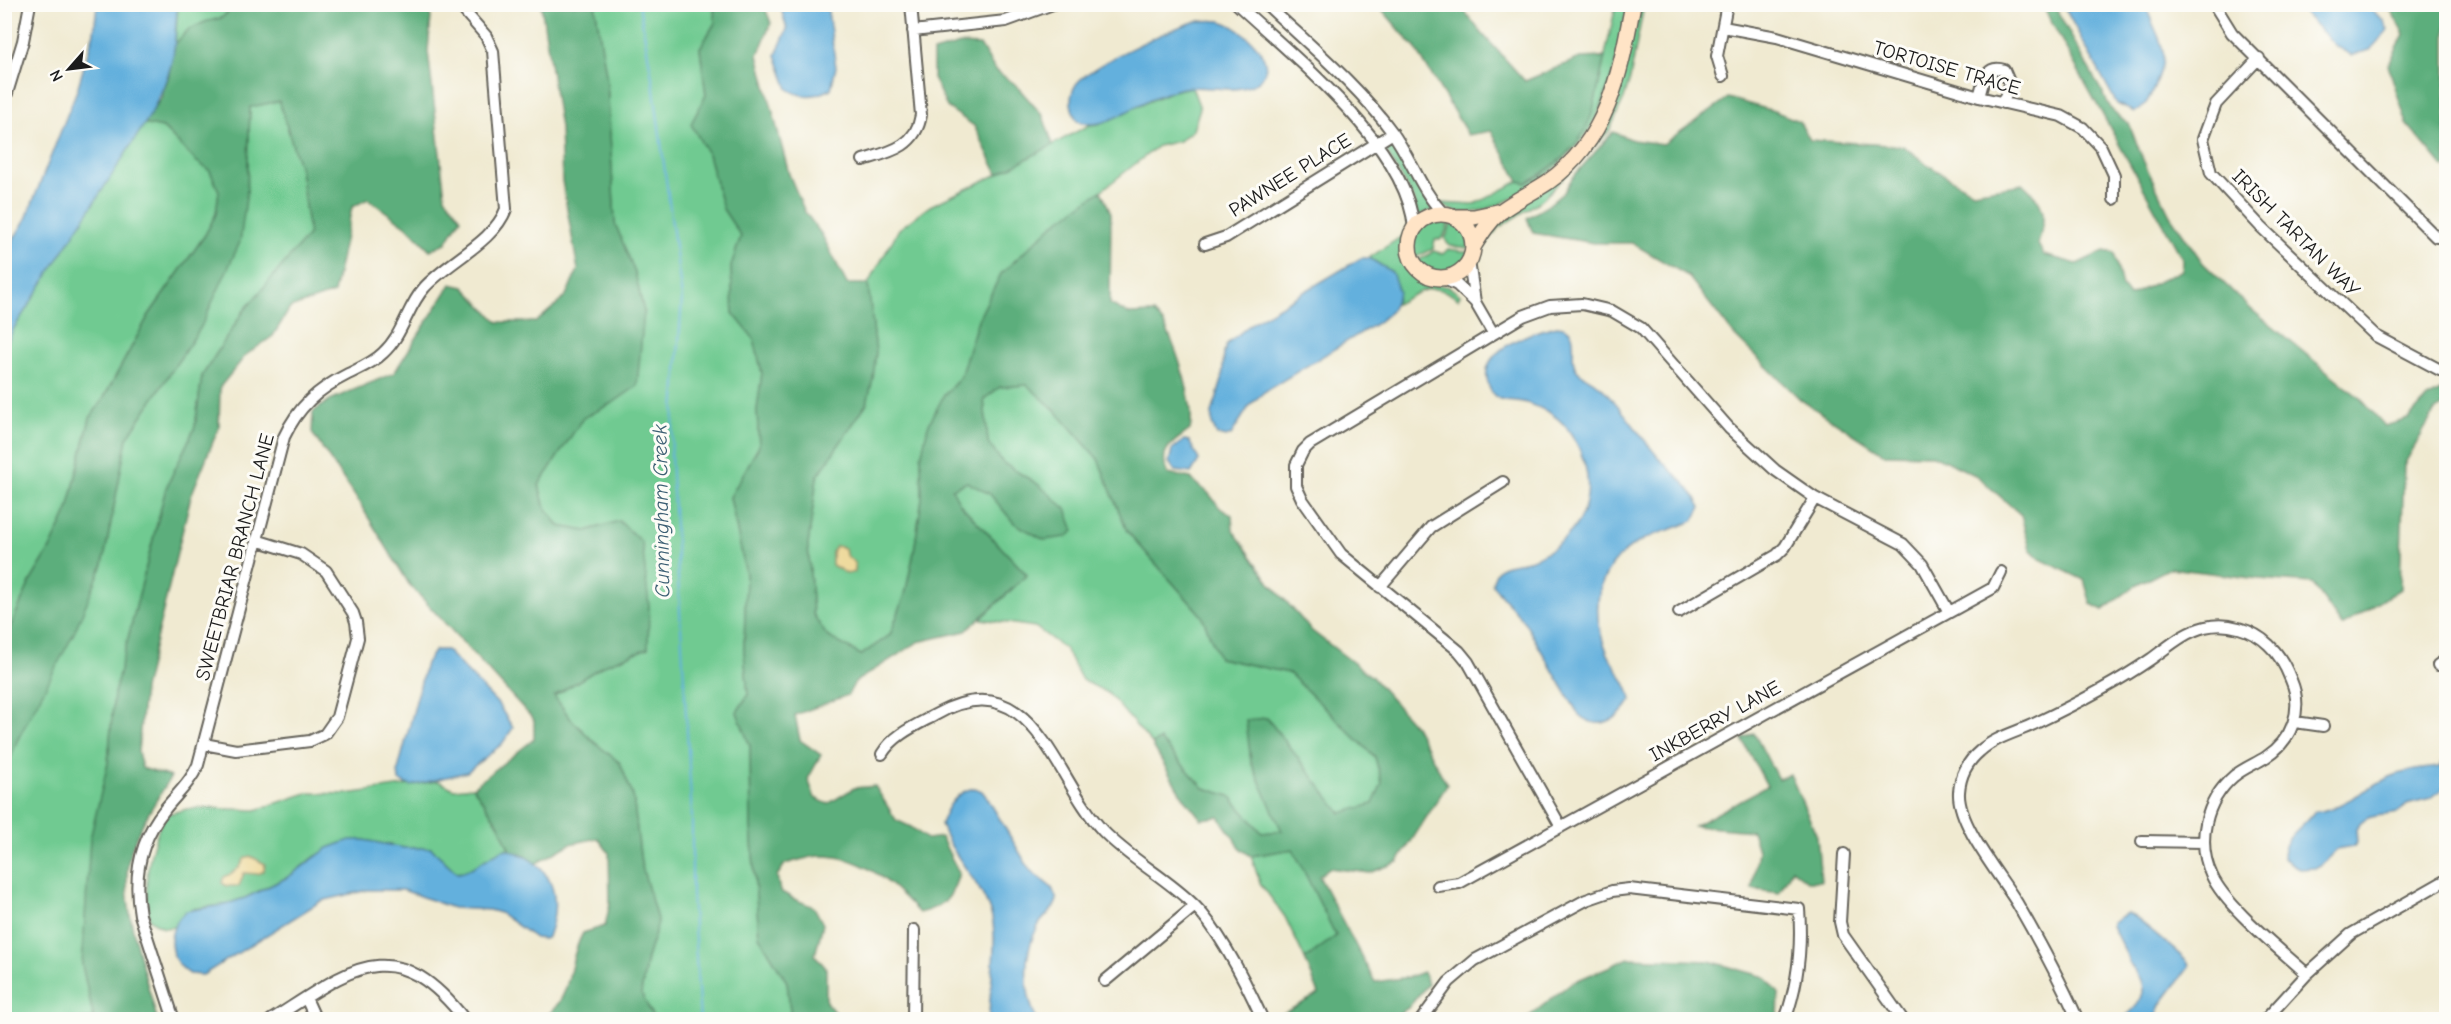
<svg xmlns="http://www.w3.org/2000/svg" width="2451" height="1024" viewBox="0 0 2451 1024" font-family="'Comic Neue',sans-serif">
<rect width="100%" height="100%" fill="#fdfcf7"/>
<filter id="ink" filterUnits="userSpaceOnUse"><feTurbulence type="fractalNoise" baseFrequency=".0167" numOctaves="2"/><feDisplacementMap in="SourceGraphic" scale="12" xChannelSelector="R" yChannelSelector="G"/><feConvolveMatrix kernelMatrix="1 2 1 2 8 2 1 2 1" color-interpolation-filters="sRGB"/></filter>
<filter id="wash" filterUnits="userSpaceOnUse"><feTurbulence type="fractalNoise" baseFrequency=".008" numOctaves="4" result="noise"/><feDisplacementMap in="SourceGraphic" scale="24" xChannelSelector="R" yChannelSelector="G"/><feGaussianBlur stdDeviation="1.35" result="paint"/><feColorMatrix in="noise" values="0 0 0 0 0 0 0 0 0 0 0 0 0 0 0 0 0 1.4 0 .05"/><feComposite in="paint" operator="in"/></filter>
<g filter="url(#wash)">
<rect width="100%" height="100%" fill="#f0ead1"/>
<path fill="#6fca91" stroke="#467356" stroke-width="1.5" d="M178,5h60l-17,13 -16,4 -17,8 -13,14z
M595,5h119l1,18 -15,25 6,47 -15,29 17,30 15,55 18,27 -10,30 2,47 21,25 8,35 -5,37 2,36 -29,51 16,77 -2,77 4,44 -11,17 13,34 1,80 8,110 28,46 4,37h-137l-13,-26 6,-35 11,-35 -17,-60 -8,-67 -13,-33 -26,-21 -24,-24 -16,-22 50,-31 44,-17 -29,-127 -33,10 -27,-5 -15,-21 -5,-21 44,-66 31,-16 30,-90 -9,-39 -20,-49 -8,-143z
M1616,5h12c-8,41 -16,80 -35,118 -18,37 -113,117 -153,80l33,2 46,-24 7,2 16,-8 25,-22 25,-39z
M1638,5h6l-14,74 -6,20 -15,32 -67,69 -44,28 -14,19 -6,3 14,-24 95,-75z
M1192,87l8,21 -7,22 -14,11 -21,5 -66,52 -37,25 -54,51 -23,46 -18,58 -16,17 -23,62 1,41 -8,54 -9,43 -15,40 -29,20 -35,-19 -13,-22 -5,-69 9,-68 50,-74 9,-51 -8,-68 31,-55 31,-23 68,-32 91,-49h7l76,-34z
M279,101l21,68 9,65 -66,78 -41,64 -7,51 -29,61 -52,206 -6,69 -26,202 12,54h-89l-1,-246 13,-32 86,-177 24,-126 74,-111 46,-136 3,-84z
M143,124l20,4 33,33 14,10 9,20 -3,23 -11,21 -56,80 -47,86 -12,17 -22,92 -18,39 -20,33 -21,48 -4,28v-311l9,-19z
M1391,143l3,1 39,66 -16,6 -3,-16 -28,-49 1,-6z
M1435,218l16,1 -8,19 -8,2 -2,9 -19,9c-6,-19 3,-33 21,-40z
M1411,220l-1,9 -11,27 10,17h3l17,10 20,4 11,8 -2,4c-27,-20 -37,-7 -64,6l3,-6 -5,-27 -23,-14 33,-22z
M1453,220l14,14 2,14 -20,-2 -4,-7z
M1448,249l21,3c-9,26 -34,32 -53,10l18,-11 9,3z
M1027,385l28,25 43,49 29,72 75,85 17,42 70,15 86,84 7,26 -9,21 -32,10 -74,-96 -20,2 4,42 31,69 -20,2 -32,-37 -26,-8 -44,-48 -8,4 -44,-51 -26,-13 -17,-31 -30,-22 -54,-8 46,-44 -67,-71 -9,-15 16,-7 23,12 24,29 25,-38 -36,-22 -15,-20 -4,-44 16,-12z
M438,781l16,8 19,-2 26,38 11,26 -4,-2c-11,6 -41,24 -49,24l-26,-25h-27l-40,-8 -48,16 -28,21 -43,21 -22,7 -31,4 -10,6 -7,12 -11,1 -14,-8c-8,-40 -1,-68 14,-105l23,-6 19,-1 50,2 51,-17 40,1z
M1293,849l43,87 -31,23 -20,-42 -25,-34 -9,-27z"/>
<path fill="#5bae7b" stroke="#3c654c" stroke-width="1.5" d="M238,5h194l-4,46 17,146 16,21 -15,25 -16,7 -23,-23 -39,-28 -16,8 -18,86 -44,15 -17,28 -27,19 -26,32 -1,40 -28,69 -47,193 -6,63 4,16 29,9c-14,22 -39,60 -43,86 -6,49 17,109 29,156h-63l-12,-54 8,-126 18,-76 6,-69 52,-206 29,-61 7,-51 41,-64 66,-78 -9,-65 -21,-68 -29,6 -3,84 -7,51 -39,85 -74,111 -24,126 -29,69 -57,108 -12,32 -1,-115 5,-28 21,-48 20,-33 18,-39 22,-92 12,-17 47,-86 56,-80 11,-21 3,-23 -9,-20 -14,-10 -33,-33 -20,-4 17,-24 8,-22 7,-34 13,-14 17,-8 16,-4z
M541,5h54l12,76 8,142 20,50 9,39 -7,74 -23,16 -31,16 -44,67 5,20 15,21 27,5 33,-10 23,21 7,64 -1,42 -44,17 -50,31 16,22 24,24 26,21 13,33 8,67 17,60 -11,35 -6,35 13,26h-108l-1,-2c30,-22 21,-55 38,-84l22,-7 5,-23 -1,-50 -11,-15 -28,6 -35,20 -9,-8 -16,-5 -11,-26 -26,-38 61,-48v-19l-125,-136 -52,-85 -45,-66 1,-21 17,-12 64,-27 57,-89 13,3 34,35h38l29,-25 13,-27 -16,-89 -2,-53z
M714,5h50l7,18 -13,32 31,119 16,38 17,23 25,49h21l8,68 -3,27 -6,24 -50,74 -9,68 5,69 14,22 34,19 29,-20 15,-40 9,-43 8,-54 -1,-41 7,-31 16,-31 16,-17 18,-58 23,-46 54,-51 46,-32 10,22 -1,91 19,10 25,-1c4,4 9,9 12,15 11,22 30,78 24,102 -17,13 -33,19 -22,44l23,4c7,10 14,10 19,17 10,12 6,12 22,20l1,15 37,53 42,48 60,46 43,49 32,59 -49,77 -28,11 -41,-5 -10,8 56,106 34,-5 14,-5 5,12 -20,24 -17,11h-111l-2,-3 41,-22 -14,-35 31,-23 -43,-87 -42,7 -9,-6 -23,-33 -18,2 -20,-25 -29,-50 8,-4 44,48 26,8 32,37 20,-2 -31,-69 -5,-42 21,-2 74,95 32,-9 9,-21 -7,-26 -86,-84 -70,-15 -17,-42 -75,-85 -29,-72 -43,-49 -28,-25 -27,2 -16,12 4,44 15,20 36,22 27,24 8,22 -8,6 -22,3 -30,-17 -24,-29 -23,-12 -15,7 8,15 67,71 -61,56 -48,11 -63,40 -7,13 -53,20 5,25 21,15 -13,24 7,19 13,6 26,-16 21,-2 21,34 15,7 16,12 14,-2 18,36c-7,25 -13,33 -40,40 -27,-29 -54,-57 -97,-57 -12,0 -25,5 -37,8l-8,12 3,15 14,8 20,8 9,17 -8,31 11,13v34l14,17h-49l-4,-37 -28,-46 -8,-110 -1,-80 -13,-34 11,-17 -4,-44 2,-77 -16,-77 29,-51 -2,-36 5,-37 -8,-34 -21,-26 -2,-47 10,-30 -18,-27 -15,-55 -17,-30 15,-29 -6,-47 15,-25z
M1378,5h82l19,25 46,51 55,-23 25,-1c-5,19 -8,41 -14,60 -10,29 -39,52 -65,66l-7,-2 -28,-50 -23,4 -52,-86z
M2042,5h12l58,105 17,14 15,38 26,53 33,48 49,47 109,89 24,27 23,-7 19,-21 19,-10v17l-11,6 -31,54 -4,124 -58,37 -30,-43 -53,-4 -89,-11 -35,18 -32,24 -12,-6 -7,-24 -44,-21 -10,-10 -9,-34 -44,-39 -44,-21 -49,-1 -83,-54 -67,-65 -46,-59 -56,-33h-38l-61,-10 -6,-15 20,-12 17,-14 9,-15 40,-45 20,8 30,4 65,-46 46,13 25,10 11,19 93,6 28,21 42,25 50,-8c23,20 24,31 15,60l6,11 33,9 27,-13 10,2 8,34 7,9 53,-26 1,-10z
M2388,5h58v162h-3l-36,-43 -19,-59 16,-31z
M960,44l20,1 15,25 20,14 28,32 10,29 -55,29 -24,-48 -27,-19 -14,-29v-26z
M1754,733l24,46 12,-5 27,62 4,45h-14l-15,-12 -13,24 -27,-4 6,-38 -6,-20 -58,-5 73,-40 -25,-47z
M1629,958l80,3 56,16 14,16 -1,26 -76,1 -14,-3 -25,3 -137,-1 45,-36z"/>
<path fill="#eeda9e" stroke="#857b5d" stroke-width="1.5" d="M836,546l9,2 1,7 9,8v9l-8,2 -15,-9v-13z
M250,856l15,8 -1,7 -6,3 -14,-1 -5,13h-12l-5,-3 2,-6c10,-4 17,-9 21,-19z"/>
<path fill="#63b0dd" stroke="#40667c" stroke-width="1.5" d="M97,5h81c-3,17 -2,35 -5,51 -4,21 -13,39 -22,58l-137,214 -9,19v-94l21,-34 51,-129 17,-58z
M780,5h47l9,62 -5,22c-15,8 -29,10 -43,0l-12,-34 11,-26z
M2063,5h83c11,39 28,39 8,83 -5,11 -9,20 -20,24l-17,-8z
M2296,5h69l18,15 5,10 -18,20 -19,5 -14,-8z
M1197,21c7,0 15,-1 23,0 22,5 69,46 32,64 -22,10 -53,-3 -77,5 -12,4 -24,8 -34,14 -20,10 -41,27 -64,17 -6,-12 -9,-22 -2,-35 11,-20 98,-58 122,-65z
M1361,258h8l23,14 7,20 -8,19 -14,12 -113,69 -14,13 -19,30 -5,2 -9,-2 -5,-11v-11l10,-33 2,-27 3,-9 25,-21z
M1557,326c30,2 6,35 23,47 8,6 16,9 23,16 21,21 37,47 56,69 14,16 32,28 42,49l-7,13c-15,8 -32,11 -47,18 -50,24 -60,68 -39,116 7,15 21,30 23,46 -12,20 -32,32 -52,15l-54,-92 -33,-39c2,-6 3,-12 8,-16 8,-5 19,-4 27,-7 26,-9 53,-30 59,-59 7,-33 -11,-79 -44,-93 -8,-4 -17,-7 -26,-8 -6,-1 -13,0 -18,-3 -5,-2 -9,-9 -10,-15 -11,-33 45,-52 69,-57z
M1184,440l5,1 10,19 -8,13 -16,-2 -6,-9 3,-12z
M435,650h11l5,5 47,49 15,24 -11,16 -35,28 -56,14 -12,-5 -1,-11 28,-107z
M2446,758v28l-15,12 -25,6 -8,9c-17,4 -31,-1 -42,16l1,14 -4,4 -17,3 -14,14 -7,4 -15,1 -17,-11c0,-23 20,-30 31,-46 27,-2 51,-24 76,-35 16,-7 32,-8 49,-10z
M975,788l7,3 6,8 42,71 22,18 5,12c-3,12 -14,16 -19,26 -16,29 -14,64 -2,93h-47c0,-29 9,-76 3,-101 -9,-35 -40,-60 -51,-94 6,-17 15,-33 34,-36z
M350,840h14l40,8h27l26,25c15,-1 32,-19 49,-24 45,13 58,45 42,88l-4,2 -9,-1 -35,-25 -11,-3 -36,-2 -50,-18h-35l-47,11 -118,74 -13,-1c-24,-15 -25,-44 -4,-63l37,-6 22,-7 43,-21 40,-29z
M2127,913c7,1 54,42 61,50l1,4 -27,36 -7,16h-33c24,-18 29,-33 6,-57v-4l-16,-32v-4z"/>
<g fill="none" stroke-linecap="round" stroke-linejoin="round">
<path stroke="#63b0dd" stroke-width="2" d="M639,4l14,79 29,215 -11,158 21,362v76l8,126"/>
</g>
</g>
<g filter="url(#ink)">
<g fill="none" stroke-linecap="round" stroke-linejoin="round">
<g stroke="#66645b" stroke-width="14">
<path id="street" d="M1237,4c58,54 170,142 177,224
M1266,4c43,41 91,80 126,128 19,26 29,59 52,82
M2214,4l18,29 204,204 10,-1
M1723,27l54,10 202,60 82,19 22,12 18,19 13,28v24
M913,31l93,-10 47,-17
M2259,58l-43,46 -13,35 8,34 50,54 115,109 64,34
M1723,76l-6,-20 10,-52
M1979,97c4,-14 6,-33 25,-27l6,14 -7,19
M4,103l19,-62 7,-37
M863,160c27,-8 53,-13 58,-45l-10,-111
M1205,244l21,-7 167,-104
M1444,279l13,6 18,17 -6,-41
M1475,302l18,31
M1380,587l51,-60 72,-45
M1679,612l98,-57 8,-8 30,-49
M2438,665l8,-5
M2295,722l28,4
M204,744l32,6 74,-9 15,-7 12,-17 21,-79 -2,-16 -3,-9 -27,-42 -25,-17 -45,-14
M882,754c12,-20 35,-29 55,-40 96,-53 117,65 166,117 28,29 64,47 92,75 27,27 52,79 68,114
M1561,827l-93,-165 -9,-11 -118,-97 -39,-55 -6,-13v-21l7,-14 7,-7 213,-128 27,-10 32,-2 30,7 29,17 88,100 46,42 40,28 88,46 19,20 27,48
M2142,841l62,1
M1844,854l-4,68 3,13 60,85
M1438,886l21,-3 534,-295 8,-16
M1105,981l90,-75
M306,998l10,22
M174,1020l-34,-105c-7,-38 0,-75 25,-106 12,-15 25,-26 33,-44l86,-328c14,-30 34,-48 64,-63 12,-6 25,-11 35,-21 20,-18 24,-46 41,-65 23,-26 70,-46 82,-79l-13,-158 -7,-15 -26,-30
M271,1020c79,-50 122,-92 194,0
M913,1020l1,-90
M1421,1020l28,-38 26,-22 111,-60 26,-9 17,-2 170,20c3,37 -1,75 -14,111
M2078,1020c-18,-40 -39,-79 -61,-117 -17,-28 -60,-79 -58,-111 1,-16 9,-31 21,-41 15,-14 38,-19 56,-28 40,-19 79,-39 115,-64 17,-12 33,-27 54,-32 22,-5 48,2 64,18 10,9 17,22 22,35 13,30 1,60 -25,77 -11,7 -22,11 -32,19 -29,25 -38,66 -22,100 14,31 69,74 95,98
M2265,1020l42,-46 44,-40 95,-54"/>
</g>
<g stroke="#66645b" stroke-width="18">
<path id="secondary" d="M1409 246a32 32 0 1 1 64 0a32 32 0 1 1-64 0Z
M1457,217h17l28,-6
M1473,247c8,-13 16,-26 28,-36 15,-11 32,-19 47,-29 61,-43 72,-109 85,-178"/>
</g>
<use href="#street" stroke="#fff" stroke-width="10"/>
<use href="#secondary" stroke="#ffe4c6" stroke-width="15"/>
</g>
</g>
<g text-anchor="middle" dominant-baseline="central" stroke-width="6" stroke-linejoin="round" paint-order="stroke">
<g font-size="20" fill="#1c1c1c" stroke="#fdfcf7">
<text transform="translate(1947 68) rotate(16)">TORTOISE TRACE</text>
<text transform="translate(1290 175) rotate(-32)">PAWNEE PLACE</text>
<text transform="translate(2296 233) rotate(45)">IRISH TARTAN WAY</text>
<text transform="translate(235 557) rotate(-75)">SWEETBRIAR BRANCH LANE</text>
<text transform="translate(1715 721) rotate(-29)">INKBERRY LANE</text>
</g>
<g font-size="21" font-style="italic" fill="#3c5f73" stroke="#fdfcf7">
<text transform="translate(661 511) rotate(-91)">Cunningham Creek</text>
</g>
</g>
<rect width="2451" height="1024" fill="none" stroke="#fdfcf7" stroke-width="24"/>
<g transform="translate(69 69) rotate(242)" stroke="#fdfcf7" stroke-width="4.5" paint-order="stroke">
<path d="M0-4.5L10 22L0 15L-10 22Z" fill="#1c1c1c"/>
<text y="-9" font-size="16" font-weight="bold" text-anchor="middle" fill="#1c1c1c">N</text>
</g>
</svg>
